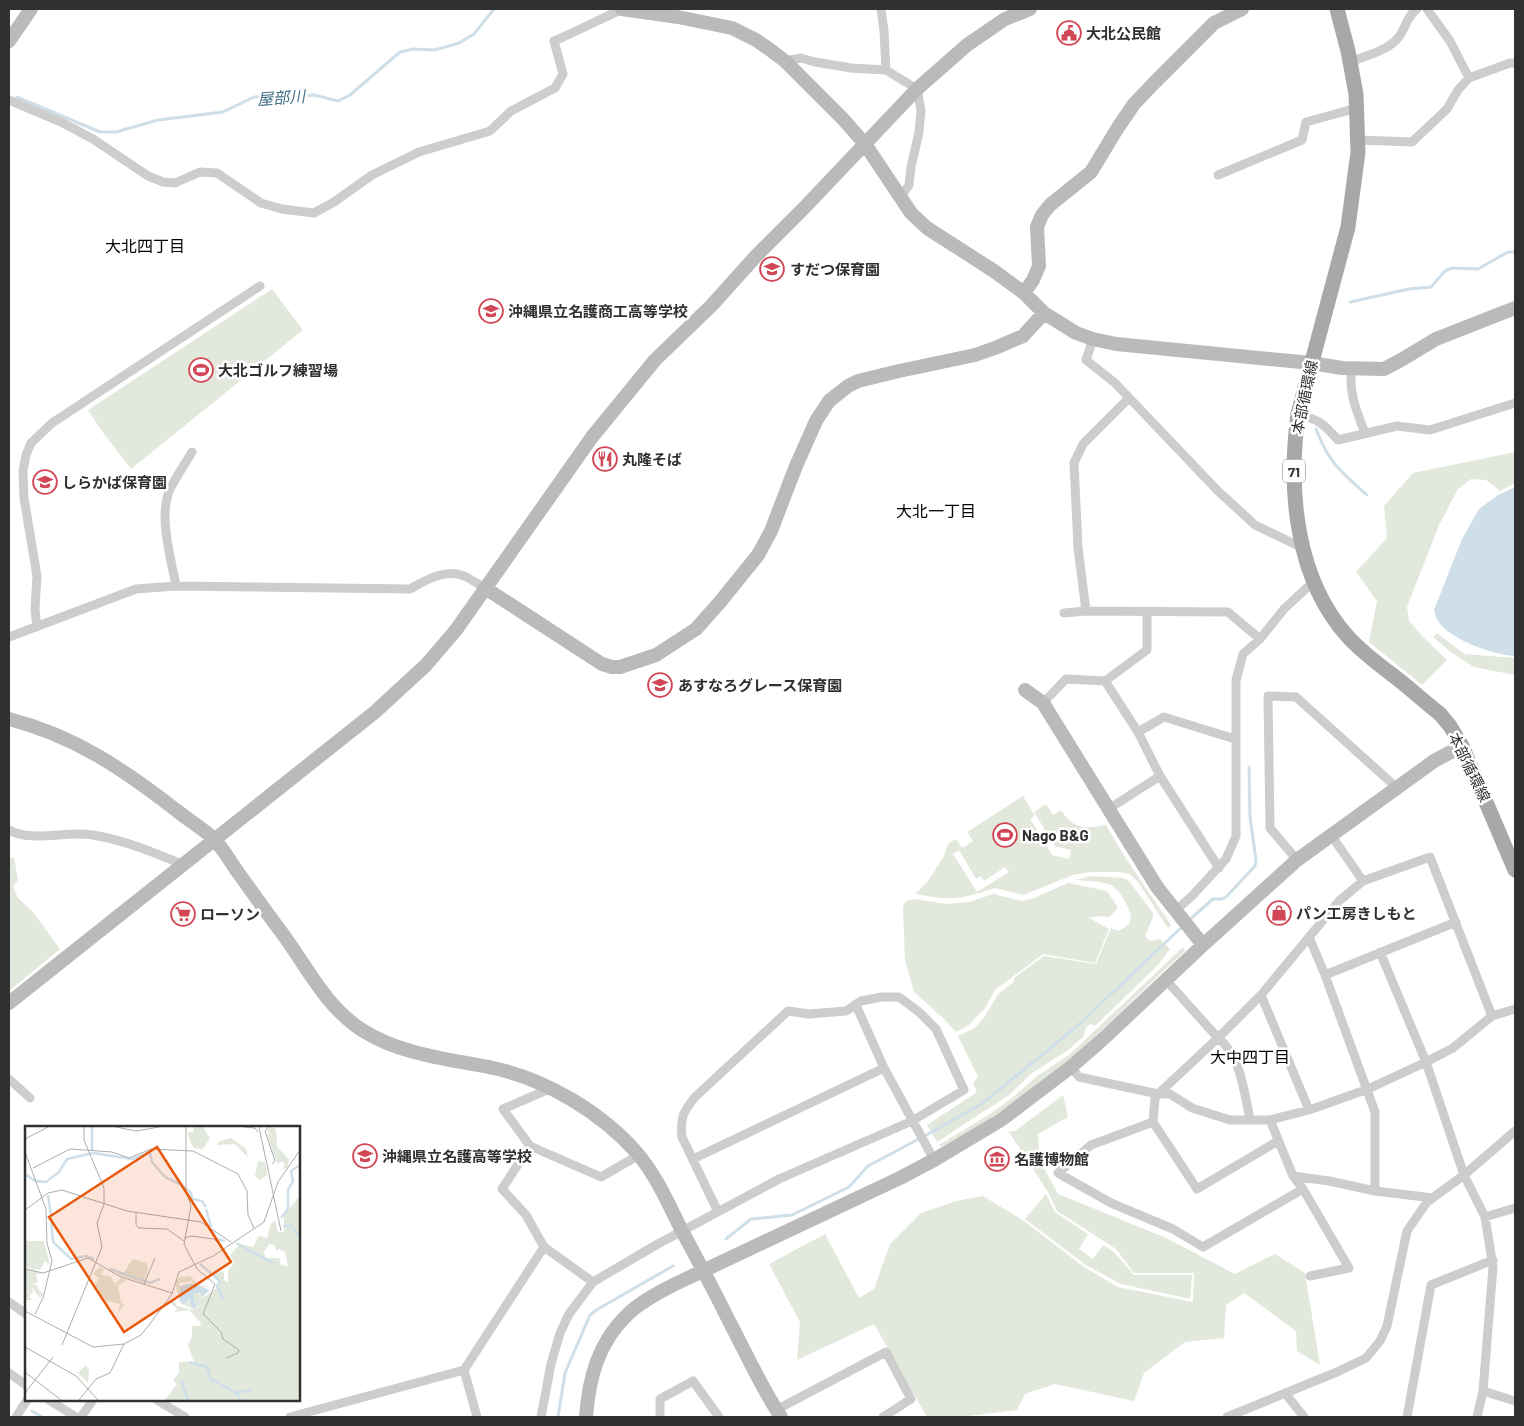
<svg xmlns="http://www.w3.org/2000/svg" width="1524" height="1426" viewBox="0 0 1524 1426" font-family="Barlow,'Noto Sans JP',sans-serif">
<rect width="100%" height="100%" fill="#fff"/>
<path fill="#e3e8dc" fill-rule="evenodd" d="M272,289l31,41 -172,139 -30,-39 -13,-20z
M1515,452v31l-15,8 -14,-11 -15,-1 -13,10 -19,36 -32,82 2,14 15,17 23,22 -25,25 -53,-43 8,-41 -21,-29 31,-34 -3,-32 29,-33z
M1437,633l27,21 51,4v17l-41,-8 -22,-14 -19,-16z
M1023,796l12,20 -5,3 15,23 -7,5 7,-4 7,12 17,4 2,-9 -16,-4 -21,-34 12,-8 7,11 8,-5c12,19 24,19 45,15l19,32 46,68 -3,3 -30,-46 -8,-8 -12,-2h-27l-18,3 -50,20 -28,-7 -16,5 -20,5h-20l-24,-4 13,-13 16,-25 4,-12 8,-5 6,9 11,-7 -6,-9zM959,850l17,29 5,-3 3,5 21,-14 4,5 -32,20 -24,-38z
M14,857l4,23 -5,6 5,12 15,14 27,37 -51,42v-132z
M1091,876l32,2 6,3 24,32v4l-8,19 5,5 10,-2 10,10 -11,15 -64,62 -5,-2 -5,5 -1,7 -17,15 -35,22 -23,22 -72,47 -10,-17 50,-33 -4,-9 5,-6 -20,-41 17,-8 10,-12 14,-23 15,-11v-4l30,-22 52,8 15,-36 7,3c18,-7 14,-17 6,-31 -3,-5 -7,-12 -13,-15 -10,-4 -24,-4 -35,-5z
M1068,883l39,8 11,17 -9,9 -10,-1 -10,2 20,11 -14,34 -52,-9 -48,36 -10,18 -16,17 -13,7 -13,-14 -29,-26 -9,-32 -2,-53 3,-6 8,-2 33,5 22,-2 24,-8 29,7 12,-3z
M1182,948l4,2c-37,33 -71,69 -108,102 -42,37 -88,69 -137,95l-2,-2 51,-31 22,-16 25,-22 32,-21z
M1063,1095l5,22 -30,17 2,27 18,33 106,43 71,37 40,-20 30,19 15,92 -23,-14 -1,-20 -52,-38 -18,12 -2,33 -39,4 -41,31 -10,28 -79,-17 -30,10 -8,16 -57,7h-33l-53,-93 -77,36 3,-38 -31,-58 56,-30 34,64 15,-9 16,-45 31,-31 35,-12 27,-5 41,25 60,46 34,20 75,15 1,-29h-60l-18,-24 -59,-38 -9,-19 -39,-60 6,-1z
M1046,1194l9,18 33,22 -9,15 14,10 10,-14 11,7 20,23h58l-2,24 -69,-15 -35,-19 -61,-46z"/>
<path fill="#cedfe9" d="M1515,487v169c-21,-1 -65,-16 -77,-35 -2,-3 -3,-7 -4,-11l28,-71 17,-30 19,-14z"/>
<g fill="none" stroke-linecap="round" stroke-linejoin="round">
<path stroke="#cedfe9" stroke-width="3" d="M17,97l83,35h16l42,-12 65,-8 31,-15 60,-2 24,6 12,-6 50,-43 13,-3 22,1 24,-7 15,-9 20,-25
M1350,302l59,-13 22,-2 14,-16 7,-3 26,1 30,-17h7
M1316,429c13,34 24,42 51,66
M1188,921l25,-22h9l4,-2 29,-31 1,-6 -6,-43 -1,-50
M726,1239l25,-20 41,-4 57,-28 19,-21 62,-33 53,-30 93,-76 107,-101
M32,1411l10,6
M558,1417l7,-44 25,-58 8,-6 75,-43"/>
<path stroke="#cdcdcd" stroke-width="9" d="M881,9l3,22 2,39
M1427,9l23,32 19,37
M785,61l16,-3 14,4 36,6 35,2 31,19 4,21 -2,22 -8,35 -2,18 -9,13
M1350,62c15,-6 37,-11 48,-24 8,-10 8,-21 19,-29
M9,100l52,22 32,17 55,37 15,6 12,1 25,-11 17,1 44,30 21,6 32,4 20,-11 38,-27 47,-23 71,-21 21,-20 44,-23 8,-14 -9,-33c24,-10 46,-22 69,-32
M1359,140l53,2 35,-33 11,-19 11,-12 41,-15h5
M1218,175l84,-35 4,-18 51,-14
M1093,339l-7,21 29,23 103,108 37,34 48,23
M1352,369c-4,23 5,43 13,64
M1298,414c21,6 25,9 40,26l59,-14 33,4 85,-27
M176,586c-5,-29 -18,-69 -6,-97 6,-12 15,-25 22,-37
M1086,611l-8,-63 -4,-85 9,-19 46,-46
M1064,613l22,-2 142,1 32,27
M37,627l-2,-18 2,-33 -13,-78 -1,-27 3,-16 5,-12 21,-20 208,-137
M9,637l127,-48 40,-3 234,3c16,-9 36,-21 54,-13 7,3 14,8 21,12
M1105,681l33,51 22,44 59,92
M1043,703l23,-24 39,2 42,-31v-38
M1138,732l26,-15 71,22
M1110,808l50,-32
M9,830c24,13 57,0 84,5 31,5 62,18 91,30
M1331,835l32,46
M1297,860l-27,-32 -2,-132 28,1 100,90
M1175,911l17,-15 34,-37 10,-23v-156l7,-26 17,-15 24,-30 29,-27
M1380,952l46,110 38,113 21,42 8,50 -10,124 -6,26
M1325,975l131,-53
M1166,980l52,58c23,18 26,54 32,81
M1261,995l48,115
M856,1005l28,63 50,92
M1071,1067l8,10 79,17h12l22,14 38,12h40l39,-10 59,-21 58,-27 27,-14 39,-32 23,-7
M9,1079l21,19
M549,1089l-46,20 27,37 71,31 38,-22
M1270,1120l23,56 10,13 46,79 -39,8
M1153,1122l44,67 81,-48
M530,1146l-28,43 24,26 18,32 49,35
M693,1159l191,-91
M1293,1176l36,5 46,10v-79l-50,-137 -16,-38
M1303,1189l-100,58 -30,-18 -62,-26 -53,-30 33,-28 62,-23 2,-24 3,-4 60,-56 43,-43 78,-94 24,-20 67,-24 62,159
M1375,1191l58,7
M1485,1217l30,-9
M9,1302l17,12
M464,1370l13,47
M9,1373l17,12
M1483,1391l32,10
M1285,1393l19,24
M49,1400l27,17
M157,1400l28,17
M776,1410l110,-58 25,47 -28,18
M16,1417l11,-17
M81,1417l12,-17
M290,1417l174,-47 80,-123
M541,1417l10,-53 9,-31 9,-19 24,-32 63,-37 123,-66 133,-58 52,-31 -28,-61 -17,-17 -20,-15h-17l-21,4 -15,10 -37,3 -21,-3 -93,86c-12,15 -15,21 -13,40l36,75
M660,1417v-18l33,-18 26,36
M1227,1417l110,-45 29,-14 14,-17 7,-15 20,-95 20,-29 37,-27 51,-44
M1407,1417l24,-132 62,-25"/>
<path stroke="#bababa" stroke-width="14" d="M622,9l56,8 54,11 24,12 13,9 16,12 58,58 22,25 46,69 16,15 67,43 30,22 20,20 32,20 17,6 23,5 195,19 31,5 42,1 17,-9 35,-21 79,-31
M9,41l22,-32
M1024,293l9,-13 6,-14 -2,-39 5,-12 8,-10 41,-33 26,-43 17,-25 21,-22 59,-59 28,-14
M485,588l117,76 10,3h8l36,-12 40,-26 24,-27 38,-47 13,-24 25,-65 20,-45 13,-20 19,-15 10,-5 41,-10 76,-16 20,-7 28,-12 21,-23
M1025,690l18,13 114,184 46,58
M9,719c66,17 114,50 167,91 12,10 28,19 39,30 8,9 15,21 22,31 15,21 30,42 45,62 25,34 44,74 80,97 39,25 87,29 131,38 53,11 109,45 144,85 19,22 31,50 44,76 16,30 33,61 48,92 17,32 32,66 52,96
M9,1003l366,-291 51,-47 30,-35 136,-193 63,-77 57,-55 44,-49 48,-48 113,-119 50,-44 38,-26 25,-10
M586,1417c3,-39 12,-74 41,-102 13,-13 30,-21 46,-30l227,-107 34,-18 67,-40 70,-53 31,-27 101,-95 94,-85 137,-99 28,-15"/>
<path stroke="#a8a8a8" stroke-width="15" d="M1337,9l11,42 8,43 2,58 -10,75 -50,187c-10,76 -3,165 51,224 15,16 33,29 50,42 14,11 27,23 41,34l10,12 12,20 53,124"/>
</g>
<defs>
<g id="civic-ring" transform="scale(1.25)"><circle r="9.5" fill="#fff" stroke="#d24755" stroke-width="1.5"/><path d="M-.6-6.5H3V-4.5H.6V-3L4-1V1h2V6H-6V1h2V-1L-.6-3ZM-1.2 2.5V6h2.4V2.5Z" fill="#d24755"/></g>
<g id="school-ring" transform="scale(1.25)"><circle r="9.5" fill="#fff" stroke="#d24755" stroke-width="1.5"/><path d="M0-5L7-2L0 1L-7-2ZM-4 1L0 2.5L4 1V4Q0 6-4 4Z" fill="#d24755"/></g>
<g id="stadium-ring" transform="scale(1.25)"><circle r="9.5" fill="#fff" stroke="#d24755" stroke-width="1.5"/><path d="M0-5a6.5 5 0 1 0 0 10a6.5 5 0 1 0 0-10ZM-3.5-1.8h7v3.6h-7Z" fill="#d24755"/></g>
<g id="restaurant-ring" transform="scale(1.25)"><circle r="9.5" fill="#fff" stroke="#d24755" stroke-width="1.5"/><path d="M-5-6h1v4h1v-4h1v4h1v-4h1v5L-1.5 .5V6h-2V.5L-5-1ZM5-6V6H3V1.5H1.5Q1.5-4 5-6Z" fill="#d24755"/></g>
<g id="shop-ring" transform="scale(1.25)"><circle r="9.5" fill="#fff" stroke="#d24755" stroke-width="1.5"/><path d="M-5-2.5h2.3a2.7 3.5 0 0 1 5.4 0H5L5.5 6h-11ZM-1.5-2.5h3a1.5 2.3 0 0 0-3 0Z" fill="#d24755"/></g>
<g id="supermarket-ring" transform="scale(1.25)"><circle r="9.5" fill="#fff" stroke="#d24755" stroke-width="1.5"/><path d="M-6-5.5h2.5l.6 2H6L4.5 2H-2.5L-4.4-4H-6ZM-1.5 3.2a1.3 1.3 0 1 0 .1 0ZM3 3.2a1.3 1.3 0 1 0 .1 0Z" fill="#d24755"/></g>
<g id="museum-ring" transform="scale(1.25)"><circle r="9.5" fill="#fff" stroke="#d24755" stroke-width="1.5"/><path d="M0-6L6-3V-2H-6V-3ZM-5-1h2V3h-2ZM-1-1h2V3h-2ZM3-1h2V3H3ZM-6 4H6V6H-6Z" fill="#d24755"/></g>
</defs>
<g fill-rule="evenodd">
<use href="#civic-ring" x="1069" y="33"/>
<use href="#school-ring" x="772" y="269"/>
<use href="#school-ring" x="491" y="311"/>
<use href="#stadium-ring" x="201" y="370"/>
<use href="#restaurant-ring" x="605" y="459"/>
<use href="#school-ring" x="45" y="482"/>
<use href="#school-ring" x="660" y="685"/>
<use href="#stadium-ring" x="1005" y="835"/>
<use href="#shop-ring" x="1279" y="913"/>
<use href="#supermarket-ring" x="183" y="914"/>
<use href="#school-ring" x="365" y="1156"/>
<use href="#museum-ring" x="997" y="1159"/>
</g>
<g text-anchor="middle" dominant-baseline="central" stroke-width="5" stroke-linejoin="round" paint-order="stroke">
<rect fill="#fff" stroke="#6e6e6e" stroke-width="1" x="1283" y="459.5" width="22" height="23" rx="4"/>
<g font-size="14" font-weight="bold" fill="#303030">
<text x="1294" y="471">71</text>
</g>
<g font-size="15" font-weight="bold" fill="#303030" stroke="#fff" text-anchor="start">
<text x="1086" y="33">大北公民館</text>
<text x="790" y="269">すだつ保育園</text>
<text x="508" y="311">沖縄県立名護商工高等学校</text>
<text x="218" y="370">大北ゴルフ練習場</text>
<text x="622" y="459">丸隆そば</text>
<text x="62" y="482">しらかば保育園</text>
<text x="678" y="685">あすなろグレース保育園</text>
<text x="1022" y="835">Nago B&amp;G</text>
<text x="1296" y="913">パン工房きしもと</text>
<text x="200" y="914">ローソン</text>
<text x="382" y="1156">沖縄県立名護高等学校</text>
<text x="1014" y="1159">名護博物館</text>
</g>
<g font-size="15" fill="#303030" stroke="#fff">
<text transform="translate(1304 397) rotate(-78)">本部循環線</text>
<text transform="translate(1470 767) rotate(64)">本部循環線</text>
</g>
<g font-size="16" font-style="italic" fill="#467189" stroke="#fff">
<text transform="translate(281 97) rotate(-4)">屋部川</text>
</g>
<g font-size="16" fill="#000" stroke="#fff">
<text x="145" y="245">大北四丁目</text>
<text x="936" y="510">大北一丁目</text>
<text x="1250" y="1056">大中四丁目</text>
</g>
</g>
<g transform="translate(25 1126)">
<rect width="275" height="275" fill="#fff"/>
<path d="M169,1h9l7,11 -7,11 -9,-1 -4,-7 -3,-9h6zM246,1l5,2 1,18 12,12 -2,9 -5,1 3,-5 -3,-3 -4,3 -3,-6 -8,-24h4l-4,-3zM206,12l15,11 2,8 -13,-13 -17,1v-3zM233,35l7,1 2,13 -7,5 -5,-4zM275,70v204h-135l12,-16 -4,-4 6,-7v-11h15l-6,-17 4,-9v-10h8l1,-3 -12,-13 -14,2 2,-4 -6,-4 1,-6 5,8 19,5 -16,-8 -5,-21 5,-5 10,-1 9,9 11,2h-13l-6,-6 -12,2 3,12 -2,7 5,2 3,-5 2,8 6,2 4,-9 -6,4v-10l6,-2 2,6 15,-10 2,-6 -7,-8 12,-3v9l4,2v-11l6,-8 -4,-8 10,-11 13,3 6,-11 8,2 4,-15 4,-2 3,11h6v-18zM244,118l6,1 1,6 3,-2 6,3 3,14 -7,-1 -2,-7h-13l-2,-6zM0,115h19l6,24 -5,-4 -5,9 -14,-2zM108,133l14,4 1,8 -5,12 -27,-9 7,-1zM74,141l5,2 -3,6 9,1 5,8 6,-6 5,3 -8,4 3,17 3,2 -6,9 2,-9 -14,-3 -11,-15 4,-8 -6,-4zM6,142l9,5 -4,2 2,7 -8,3 7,-1 2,7 5,3 -4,4 -8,-11 1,5 -4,4 3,4h-7v-6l4,-3 -4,2v-23zM61,239l3,5 -1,13 -10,-10z" fill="#e3e8dc" fill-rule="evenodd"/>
<path d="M166,157l19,7 -8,7 -2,-5 -6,2v10l6,-4 -5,9 -5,-3 -1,-7 -5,5 -4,-3v-15z" fill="#cedfe9"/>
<path fill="none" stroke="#cedfe9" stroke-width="2.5" d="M67,24v-23M68,27l39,6 16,-6M125,27l2,9 13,15 17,8 9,8 1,6 10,2 4,6M0,48l10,7 11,1 13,-10 8,-13 26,-6M23,69l3,21M181,83l5,18M26,92l2,24 18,17 15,-3 8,3M256,92l7,-9v-19l5,-9 -2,-10 9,-6M258,100h9l8,12M186,104l6,9 8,2M211,117l37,20M175,138l20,17 -3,5 6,14M85,143l40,14 10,-4M164,236l18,5 4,12 25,14 4,7M156,254l7,20M211,267l16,-3"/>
<path fill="none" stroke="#acacac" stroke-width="1" d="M91,1l20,4 23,-4M161,1v63l5,16 -7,38 13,25 18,15 -12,30 18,18 2,7 16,11 -1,3 -12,5M219,1l11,1 3,4M234,1l22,104M244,1l-4,4 10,30 -3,3M0,13l23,-12M0,26l21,57 1,34 5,18 -9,37 -8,16M8,42l37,-19 42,3 17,6 22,-9 42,2 45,23 9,17 1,24 6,13M0,84l23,-17 14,-3 65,21 74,11 30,20M111,86v13l3,3 28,1 17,12M160,112l6,-2 23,3 8,8M0,143l18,4 45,-15 33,19 51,16M119,158l11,-26M0,185l68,36 31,-3M37,219l40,-98 -5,-24 7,-19v-16l-20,-48v-13M0,221l51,29 22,24M0,246l36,28M0,267l28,-36M54,274l17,-21 14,-6 14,-29 17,-9 11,-14 20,-27 7,-22 34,-16 51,-34 14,-40 22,-32"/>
<path fill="#e8590c" fill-opacity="0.15" stroke="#e8590c" stroke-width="2.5" d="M132,21l74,115 -107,70 -75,-115z"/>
<rect width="275" height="275" fill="none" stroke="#303030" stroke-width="2.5"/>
</g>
<rect width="1524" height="1426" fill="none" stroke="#303030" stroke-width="20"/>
</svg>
